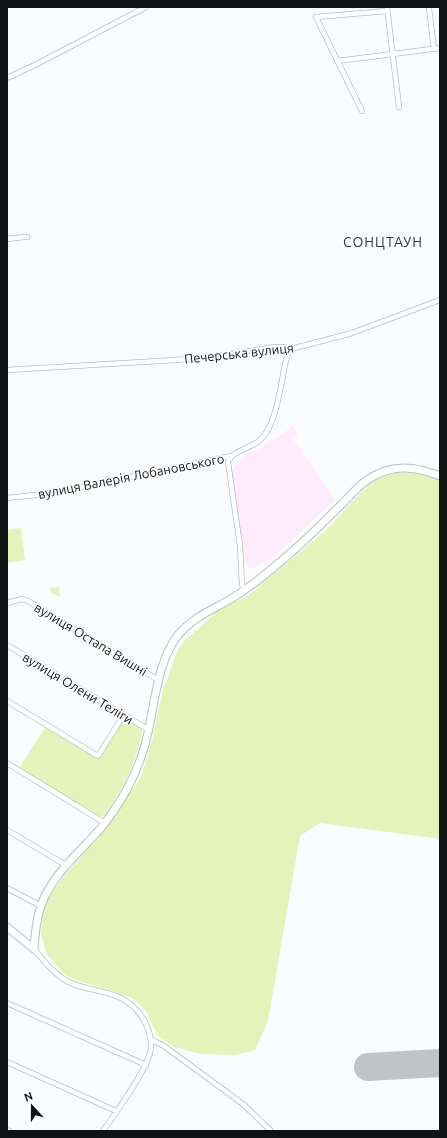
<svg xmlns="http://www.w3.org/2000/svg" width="447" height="1138" viewBox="0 0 447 1138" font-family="Ubuntu,sans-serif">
<rect width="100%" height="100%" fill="#f9fcff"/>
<path fill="#feebfb" d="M294,426l4,10 -5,3 42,61 -69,64 -6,-1 -3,4 -7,2 -5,-6 -14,-87 6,-14 9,-7 9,-4z"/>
<path fill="#e5f3ba" d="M401,472l27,4 12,4v359l-120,-16 -20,13 -32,185 -13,29 -19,5 -35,-1 -27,-7 -17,-12 -11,-24 -13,-12 -21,-8 -38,-11 -12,-8 -16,-19 -5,-19 2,-21 5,-15 12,-17 43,-50 38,-54 11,-36 10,-48 16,-44 6,-8 37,-33 25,-11 80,-67 42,-45c9,-8 21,-11 33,-13z
M21,528l4,32 -18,3v-33z
M59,587l1,10 -9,-4 -1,-5z
M126,718l13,8 3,4v4l-7,24 -8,21 -23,37h-4l-28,-15 -52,-34 25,-40 53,31 24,-39z"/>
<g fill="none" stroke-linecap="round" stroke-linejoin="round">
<path stroke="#c1c4c6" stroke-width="28" d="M368,1067l72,-4"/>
<g stroke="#b8bdc1" stroke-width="6">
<path id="street" d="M387,7l12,100
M429,8l5,41
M337,61l103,-13
M7,78l28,-13 111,-58
M362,111l-46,-94 71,-6
M7,239l17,-2h3
M7,370l169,-10 56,-6 42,-7h9l8,2 61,-16 88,-33
M7,498l46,-5 178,-37
M244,590l-2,-6 -2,-38 -12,-84c5,-12 22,-13 32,-22 17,-14 21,-59 26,-80l3,-8 2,-3
M7,603l15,-4 6,2 115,70 12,7 4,1
M7,645l142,85
M7,701l91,55 25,-40
M7,763l98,60
M7,830l60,36
M7,888l34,18
M34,949c9,11 20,25 33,32 16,9 36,9 52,16 11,5 19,13 25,23 4,7 7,18 7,26 0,20 -36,67 -48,85
M7,1003l139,62
M150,1039l14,7 79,58 28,27
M7,1062l109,49
M7,1130l2,1"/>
</g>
<g stroke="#b8bdc1" stroke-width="9">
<path id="secondary" d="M7,927l27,22
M34,949c1,-14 2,-30 7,-43 10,-32 43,-57 64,-83 8,-11 16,-23 22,-34 10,-18 18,-41 22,-61 6,-29 10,-69 29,-93 16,-19 35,-25 56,-38 16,-10 31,-22 46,-35 22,-18 42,-38 62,-58 11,-11 21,-24 36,-30 21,-10 41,-6 62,2"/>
</g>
<use href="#street" stroke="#fff" stroke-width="4.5"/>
<use href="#secondary" stroke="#fff" stroke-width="7"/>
</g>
<g text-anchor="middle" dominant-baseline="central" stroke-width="3" stroke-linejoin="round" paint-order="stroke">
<g font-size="13" fill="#101214" stroke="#fff">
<text transform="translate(239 353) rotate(-6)">Печерська вулиця</text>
<text transform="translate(131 476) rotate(-11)">вулиця Валерія Лобановського</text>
<text transform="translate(91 639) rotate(31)">вулиця Остапа Вишні</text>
<text transform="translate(78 688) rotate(31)">вулиця Олени Теліги</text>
</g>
<g font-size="14" letter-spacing="1" fill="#2f3337" stroke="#fff">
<text x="383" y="242">СОНЦТАУН</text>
</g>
</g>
<rect width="447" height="1138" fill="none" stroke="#101214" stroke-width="16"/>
<g transform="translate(32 1106) rotate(339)" stroke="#ffffff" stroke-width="3" paint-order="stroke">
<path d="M0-3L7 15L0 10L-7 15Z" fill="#101214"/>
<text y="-6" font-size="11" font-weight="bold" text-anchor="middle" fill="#101214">N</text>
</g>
</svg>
